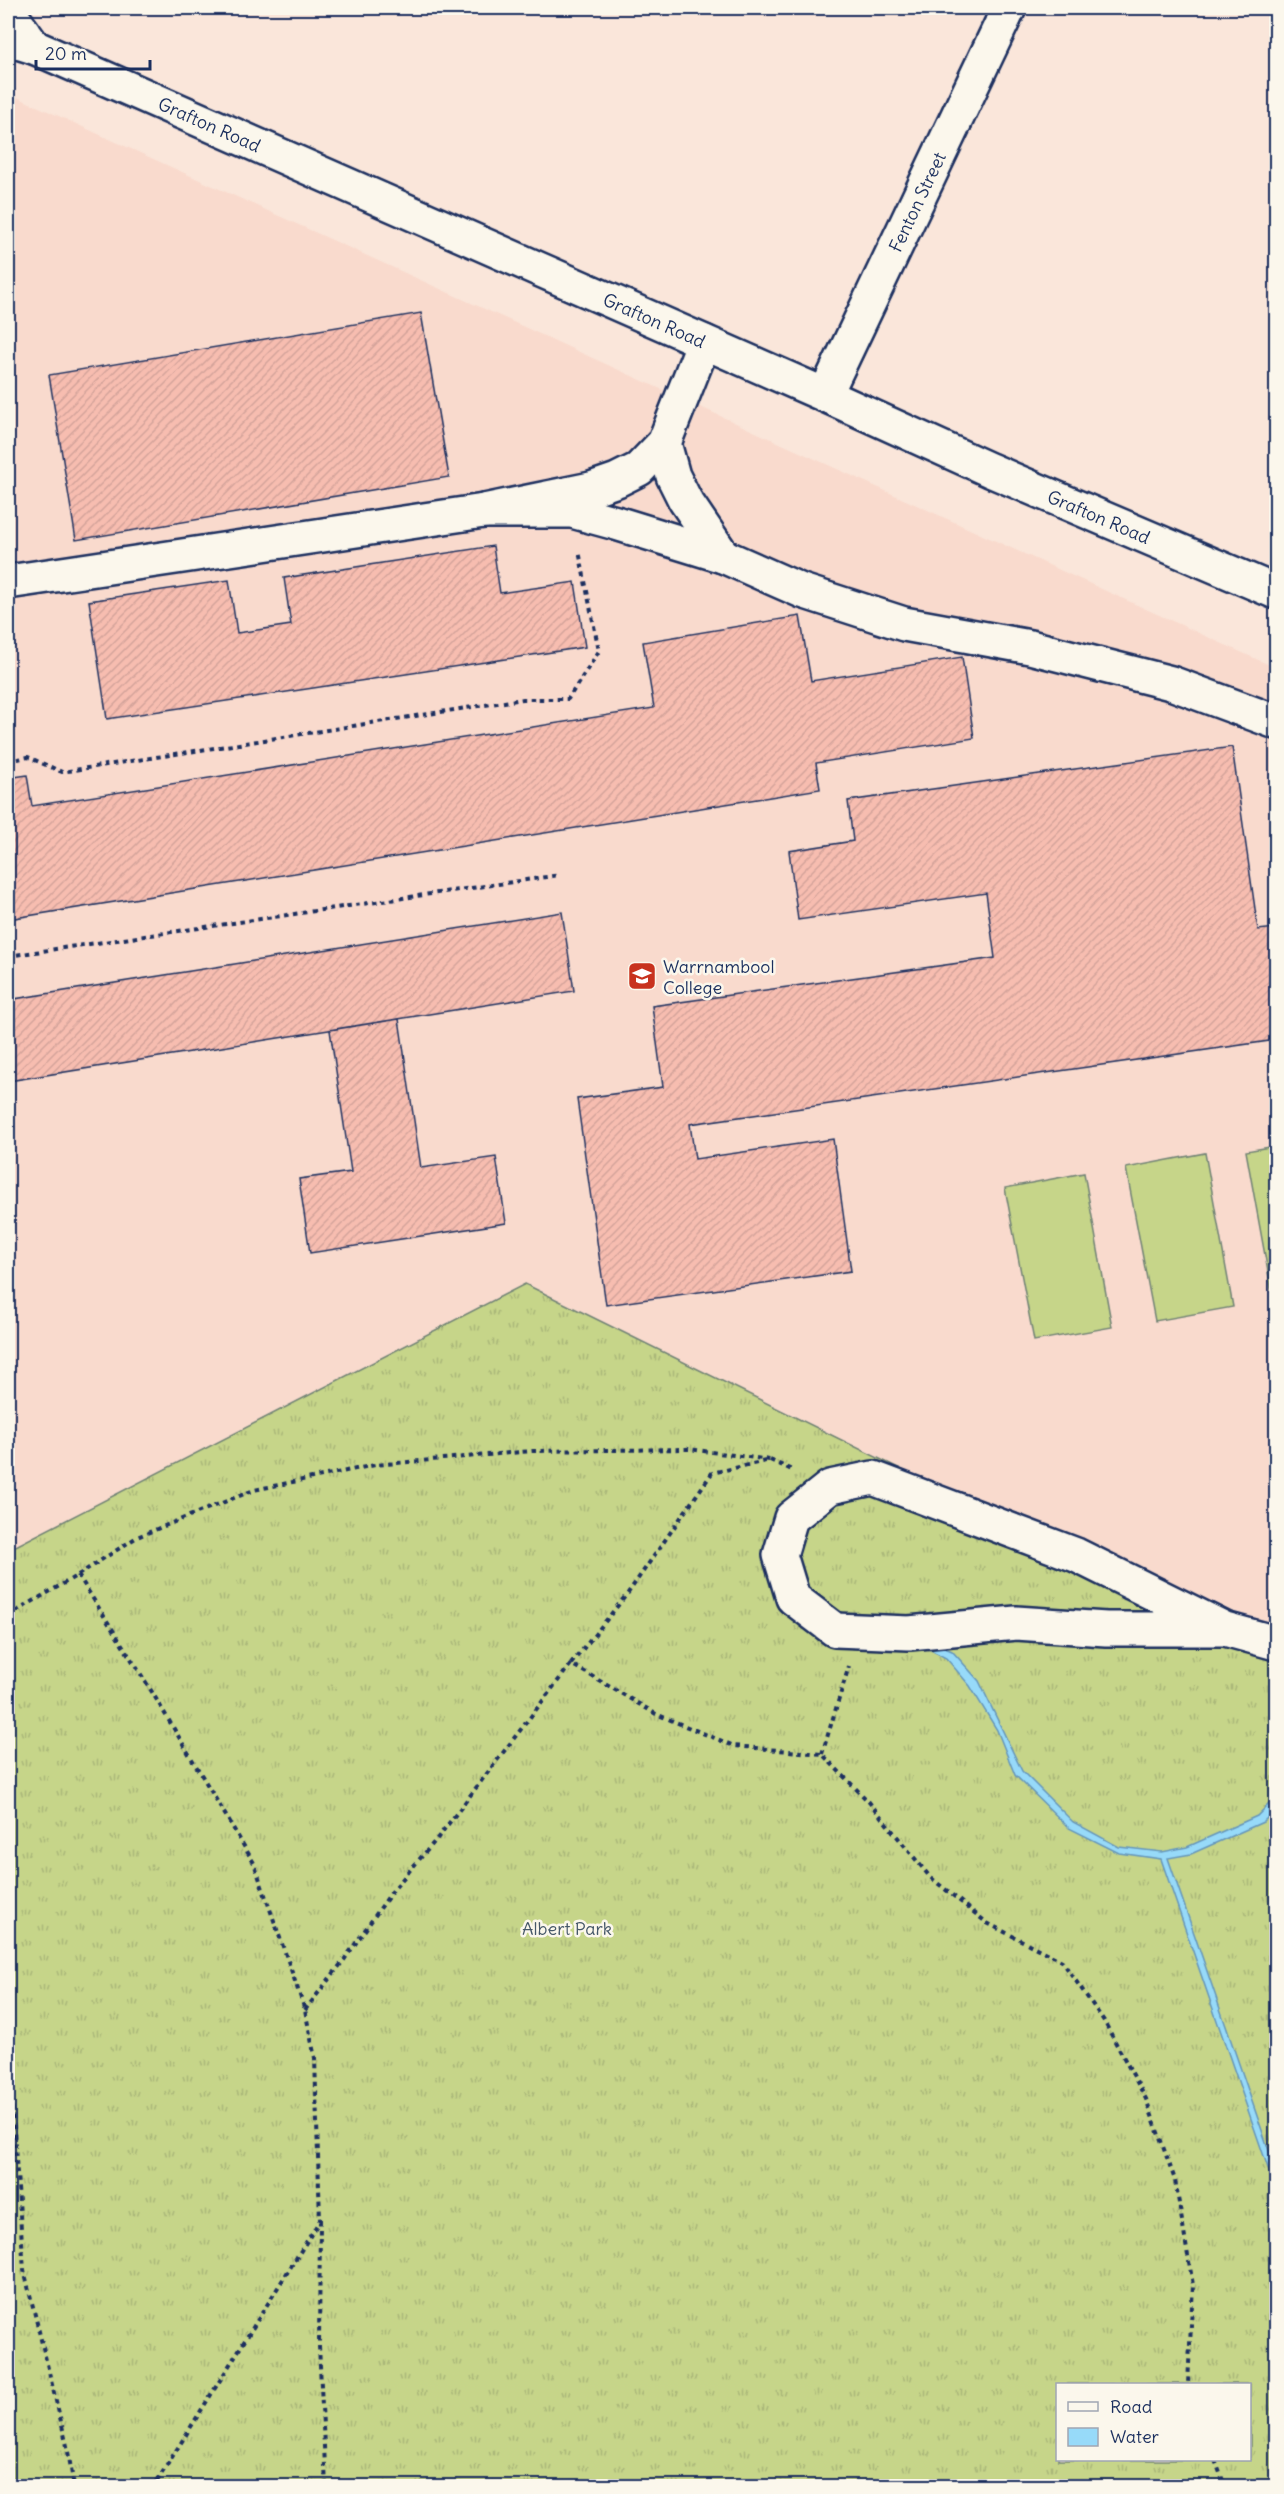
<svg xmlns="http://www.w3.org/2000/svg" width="1284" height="2494" viewBox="0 0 1284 2494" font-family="Delius,sans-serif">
<defs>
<pattern id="grass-tufts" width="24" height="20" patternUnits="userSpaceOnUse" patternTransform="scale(1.5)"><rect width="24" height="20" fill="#c6d589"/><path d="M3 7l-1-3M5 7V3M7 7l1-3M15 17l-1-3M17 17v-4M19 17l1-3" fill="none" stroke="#aab779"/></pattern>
<pattern id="building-hatch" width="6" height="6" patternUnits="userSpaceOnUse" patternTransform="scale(1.5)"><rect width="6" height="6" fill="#f7bdb0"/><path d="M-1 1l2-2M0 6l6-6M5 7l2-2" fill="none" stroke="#d3a39a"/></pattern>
</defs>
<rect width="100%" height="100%" fill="#fae6da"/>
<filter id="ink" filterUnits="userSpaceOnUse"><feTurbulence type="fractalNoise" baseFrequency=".0167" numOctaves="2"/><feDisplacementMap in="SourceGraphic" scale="12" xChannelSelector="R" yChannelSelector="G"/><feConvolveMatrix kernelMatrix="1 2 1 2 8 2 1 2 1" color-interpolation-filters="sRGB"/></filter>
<g filter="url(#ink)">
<path fill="#f9dacd" d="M8,93l1268,575v986l-751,-370 -517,266z"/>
<path fill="url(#grass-tufts)" stroke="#708274" stroke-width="1.5" fill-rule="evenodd" d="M525,1284l751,370v832h-1268v-936zM1058,2384h192v76h-192z"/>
<path fill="#c6d589" stroke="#708274" stroke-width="1.5" d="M1276,1146v159h-2l-28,-154z
M1205,1153l28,154 -78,14 -29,-153z
M1084,1173l28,154 -78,14 -29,-153z"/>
<path fill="#97daf9" stroke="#6596bb" stroke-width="1.5" d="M909,1633l43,18 27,30 43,90 51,51 46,25 43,5 25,-5 70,-31 19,-19v12l-13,13 -72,32 -23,4 108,313v20l-115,-332 -42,-6 -50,-25 -54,-53 -18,-45 -27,-44 -24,-28 -23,-12z"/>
<path fill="url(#building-hatch)" stroke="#1b2f5e" stroke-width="1.5" d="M421,313l28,164 -373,63 -27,-165z
M493,546l7,47 75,-11 10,65 -478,72 -18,-118 140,-21 8,53 54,-8 -7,-47z
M800,616l11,65 151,-24 12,81 -158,25 4,26 -812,130v-141l19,-3 5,31 622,-98 -11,-66z
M1232,747l26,183 18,-2v112l-586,84 5,35 138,-20 18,132 -245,34 -29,-206 86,-12 -11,-81 343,-48 -9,-65 -188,27 -9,-69 64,-10 -5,-40z
M562,912l12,79 -566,90v-81z
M399,1019l22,149 75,-11 10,66 -196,30 -11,-74 52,-7 -21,-142z"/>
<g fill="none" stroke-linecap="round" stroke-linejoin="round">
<g stroke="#1b2f5e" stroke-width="38">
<g id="minor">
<path d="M8,11l26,36"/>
<path id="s1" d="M8,39l26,8 791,348 165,75 286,122"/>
<path id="s2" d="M825,395l184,-387"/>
<path d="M664,443l9,33 12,24 38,56"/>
<path d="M484,511h88l44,12 107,33 79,35 102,33 126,23 141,36 105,39"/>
<path d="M8,582l476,-71 107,-22 26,-9 22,-11 25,-26 40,-101"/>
<path d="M1225,1629h-119l-90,-6 -107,10 -74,-3 -42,-32 -13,-43 11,-37 39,-31 43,-9 203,77 149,74 51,14"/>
</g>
</g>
<path stroke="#1b2f5e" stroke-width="4" stroke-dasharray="4.5 4.5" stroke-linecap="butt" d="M8,761l20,-4 34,15 461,-73h45l31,-48 -20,-100
M8,956l552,-81
M78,1575l59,-38 117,-47 121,-25 157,-14 157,-2 81,11
M8,1616l70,-41 71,112 105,176 51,147 10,48 5,162 -166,266
M571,1664l57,-71 84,-120 58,-13 24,11
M822,1754l27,-88
M305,2010l39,-50 49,-70 43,-50 135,-176 85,50 78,32 88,8 47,48 61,75 57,46 75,38 42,60 42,78 29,81 18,105 -5,99
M8,2099l4,5 12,166 43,176 7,40
M320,2220l-1,126 7,140
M1215,2460l10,26"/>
<use href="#minor" stroke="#fbf7ec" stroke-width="33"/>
</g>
</g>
<defs>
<g id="school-square" transform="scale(1.5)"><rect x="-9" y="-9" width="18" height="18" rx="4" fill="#c8321e" stroke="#fbf7ec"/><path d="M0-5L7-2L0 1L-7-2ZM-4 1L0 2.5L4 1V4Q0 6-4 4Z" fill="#fff"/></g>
</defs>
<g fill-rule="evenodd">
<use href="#school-square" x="642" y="976"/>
</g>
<g text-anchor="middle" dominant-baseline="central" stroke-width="5" stroke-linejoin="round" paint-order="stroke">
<g font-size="18" fill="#1b2f5e" stroke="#fbf7ec">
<text stroke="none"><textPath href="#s1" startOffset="219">Grafton Road</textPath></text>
<text stroke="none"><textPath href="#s2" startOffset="214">Fenton Street</textPath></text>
<text stroke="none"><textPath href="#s1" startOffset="705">Grafton Road</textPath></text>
<text stroke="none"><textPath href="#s1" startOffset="1191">Grafton Road</textPath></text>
</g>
<g font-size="18" fill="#1b2f5e" stroke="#fbf7ec" text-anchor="start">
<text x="663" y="966">Warrnambool<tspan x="663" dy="21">College</tspan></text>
</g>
<g font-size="18" fill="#465869" stroke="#fbf7ec">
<text x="567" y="1928">Albert Park</text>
</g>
</g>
<rect width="1284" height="2494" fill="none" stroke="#fbf7ec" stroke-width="30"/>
<rect x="15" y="15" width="1254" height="2464" fill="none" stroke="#1b2f5e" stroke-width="2" filter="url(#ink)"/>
<rect x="1056" y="2383" width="195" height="78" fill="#fbf7ec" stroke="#a1a7b3" stroke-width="1.5"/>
<rect x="1068" y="2402" width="30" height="9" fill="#fbf7ec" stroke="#a1a7b3" stroke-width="1.5"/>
<text x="1110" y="2413" font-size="18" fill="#1b2f5e">Road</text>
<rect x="1068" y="2428" width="30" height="18" fill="#97daf9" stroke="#a1a7b3" stroke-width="1.5"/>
<text x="1110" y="2443" font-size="18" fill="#1b2f5e">Water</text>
<path d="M36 60v9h114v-9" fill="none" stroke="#1b2f5e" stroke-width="3"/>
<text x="45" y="60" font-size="18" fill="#1b2f5e" stroke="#fbf7ec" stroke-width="4.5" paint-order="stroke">20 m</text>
</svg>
